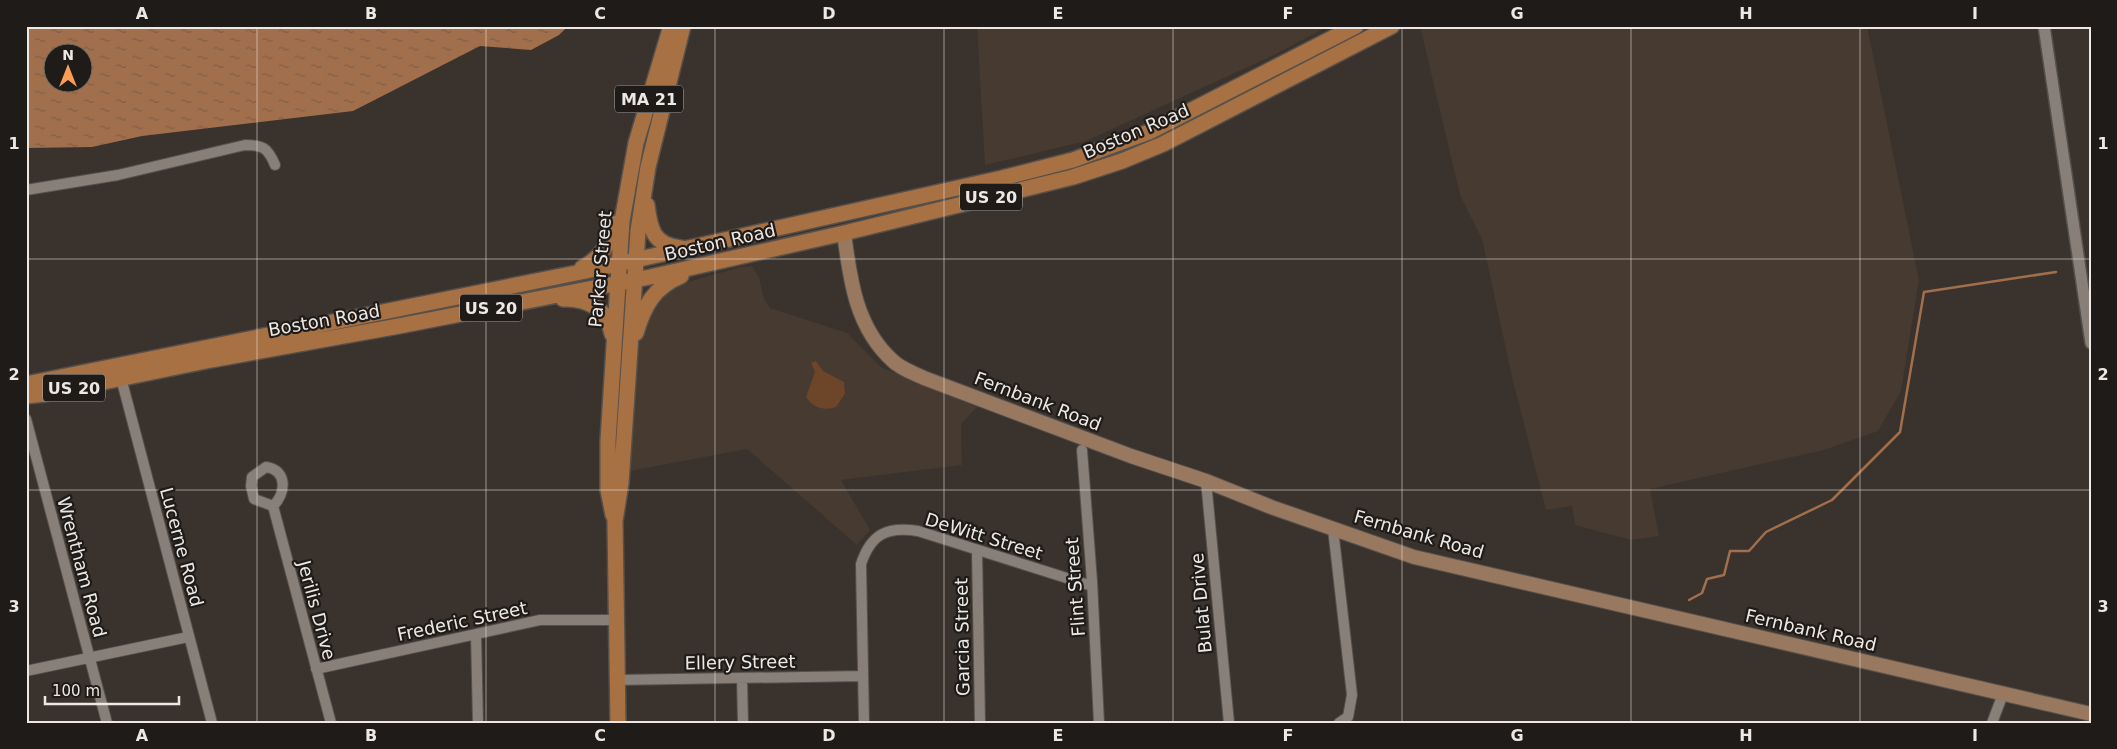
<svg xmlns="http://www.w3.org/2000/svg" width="2117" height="749" viewBox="0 0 2117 749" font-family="'DejaVu Sans',sans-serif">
<defs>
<pattern id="water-ripples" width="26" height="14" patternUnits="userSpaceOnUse" patternTransform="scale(1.25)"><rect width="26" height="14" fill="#a26f4c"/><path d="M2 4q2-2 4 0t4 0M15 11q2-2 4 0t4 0" fill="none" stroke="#7e5f49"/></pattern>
</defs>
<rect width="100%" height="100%" fill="#3a322d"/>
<path fill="#463a31" d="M977,26h352l-57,30 -186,85 -101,24z
M1420,26h447l52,254 -18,111 -23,40 -54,19 -174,39 9,47 -28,4 -56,-15 -3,-19 -26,4 -34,-133 -30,-138 -22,-44z
M752,266l7,11 5,22 6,9 77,25 34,34 96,40 -16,17 1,41 -121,15 29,50 -13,15 -110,-96 -117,22 3,-115 15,-41 14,-20 22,-12 57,-16z"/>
<path fill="#6d4529" d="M816,361l7,10 21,11 1,12 -9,13c-12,4 -23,1 -30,-10l9,-25 -4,-9z"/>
<path fill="url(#water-ripples)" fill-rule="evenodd" d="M26,26h542l-9,9 -28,15 -51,-4 -127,65 -211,25 -50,11 -66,1zM52,52h30v30h-30z"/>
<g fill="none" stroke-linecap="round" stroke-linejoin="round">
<path stroke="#a26f4c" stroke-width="2.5" d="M1689,600l13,-7 5,-14 17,-4 6,-24h19l17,-19 66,-32 68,-68 24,-140 132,-20"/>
<g stroke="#56504b" stroke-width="12">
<path id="minor" d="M26,190l92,-15 127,-30c18,0 23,3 30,20
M121,378l91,345
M26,419l81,304
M1082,450l10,131 7,142
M266,467c22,3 20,27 7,39l-19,-7 -3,-13 1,-9z
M1206,481l23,242
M273,506l58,217
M1333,529l19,166 -4,22 -9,6
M977,551l3,172
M476,634l2,89
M316,669l224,-49h76
M26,671l162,-34
M742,678l1,45
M617,680l246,-4
M864,723l-3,-159c10,-30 26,-38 57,-33l174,55
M1992,723l11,-29"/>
</g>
<g stroke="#56504b" stroke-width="14">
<path id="tertiary" d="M2044,26l47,317"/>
</g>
<g stroke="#56504b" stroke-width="16">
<path id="secondary" d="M844,233c6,47 12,95 49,128 8,8 21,12 31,17l207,78 75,25 65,26 143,50 677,157"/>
</g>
<g stroke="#56504b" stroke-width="18">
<path id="primary" d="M647,205c3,24 6,40 34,43
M582,268c19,-10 28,-25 34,-45
M563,299c24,-1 45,10 49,35
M636,333c8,-27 18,-46 45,-57
M26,384l560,-113 416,-93 71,-18 76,-28 207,-106
M26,396l19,-2 166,-34 188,-34 251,-49 194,-44 229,-56 49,-16 41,-17 229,-118
M613,515l-5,-25v-49l14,-220 14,-78 35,-117
M618,723l-3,-202 6,-38 17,-252 10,-64 35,-141"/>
</g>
<use href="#minor" stroke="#887f79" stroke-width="10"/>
<use href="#tertiary" stroke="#887f79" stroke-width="11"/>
<use href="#secondary" stroke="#98785e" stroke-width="14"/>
<use href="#primary" stroke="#a87144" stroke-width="15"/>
</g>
<path fill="none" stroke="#ede8e4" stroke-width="1" stroke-opacity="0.55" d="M257,26v697M486,26v697M715,26v697M944,26v697M1173,26v697M1402,26v697M1631,26v697M1860,26v697M26,259h2065M26,490h2065"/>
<g text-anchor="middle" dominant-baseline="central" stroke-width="4.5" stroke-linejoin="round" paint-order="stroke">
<g fill="#1e1b18" stroke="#afaaa7" stroke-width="1">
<rect x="615" y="85.5" width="68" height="27" rx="4"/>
<rect x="960" y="183.5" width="62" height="27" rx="4"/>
<rect x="460" y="294.5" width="62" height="27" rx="4"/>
<rect x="43" y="374.5" width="62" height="27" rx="4"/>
</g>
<g font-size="16" font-weight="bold" fill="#ede8e4">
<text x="649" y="99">MA 21</text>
<text x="991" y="197">US 20</text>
<text x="491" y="308">US 20</text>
<text x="74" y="388">US 20</text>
</g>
<g font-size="18" fill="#ede8e4" stroke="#1e1b18">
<text transform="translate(1136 131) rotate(-23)">Boston Road</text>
<text transform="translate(720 242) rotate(-13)">Boston Road</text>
<text transform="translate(600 269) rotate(-85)">Parker Street</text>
<text transform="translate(324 320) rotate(-10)">Boston Road</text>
<text transform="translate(1038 401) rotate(21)">Fernbank Road</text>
<text transform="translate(1419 534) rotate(16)">Fernbank Road</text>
<text transform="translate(984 536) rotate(17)">DeWitt Street</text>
<text transform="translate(182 547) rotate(75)">Lucerne Road</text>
<text transform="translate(82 567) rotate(75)">Wrentham Road</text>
<text transform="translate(1075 587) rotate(-94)">Flint Street</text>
<text transform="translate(1201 603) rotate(-95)">Bulat Drive</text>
<text transform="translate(317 610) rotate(75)">Jerilis Drive</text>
<text transform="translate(462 621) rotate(-12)">Frederic Street</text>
<text transform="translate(1811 630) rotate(13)">Fernbank Road</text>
<text transform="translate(962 637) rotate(-91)">Garcia Street</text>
<text transform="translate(740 662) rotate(-1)">Ellery Street</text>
</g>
</g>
<rect width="2117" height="749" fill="none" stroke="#1e1b18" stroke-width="55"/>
<g transform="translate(68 68)"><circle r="24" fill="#1e1b18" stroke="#716d6a"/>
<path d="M0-4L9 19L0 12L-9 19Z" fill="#fd9c56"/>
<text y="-8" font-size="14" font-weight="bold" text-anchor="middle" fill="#ede8e4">N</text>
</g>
<path d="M45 696v8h134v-8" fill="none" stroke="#ede8e4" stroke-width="2.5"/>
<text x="52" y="696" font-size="15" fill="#ede8e4" stroke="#1e1b18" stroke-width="4" paint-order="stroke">100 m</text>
<rect x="28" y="28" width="2062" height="694" fill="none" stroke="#ede8e4" stroke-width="2"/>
<g font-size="16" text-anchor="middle" font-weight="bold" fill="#ede8e4">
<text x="142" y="19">A</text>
<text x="371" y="19">B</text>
<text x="600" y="19">C</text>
<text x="829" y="19">D</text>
<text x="1058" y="19">E</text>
<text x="1288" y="19">F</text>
<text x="1517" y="19">G</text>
<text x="1746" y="19">H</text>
<text x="1975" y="19">I</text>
<text x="14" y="149">1</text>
<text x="2103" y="149">1</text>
<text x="14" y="380">2</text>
<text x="2103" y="380">2</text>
<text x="14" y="612">3</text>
<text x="2103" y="612">3</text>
<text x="142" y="741">A</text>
<text x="371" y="741">B</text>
<text x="600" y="741">C</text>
<text x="829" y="741">D</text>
<text x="1058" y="741">E</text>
<text x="1288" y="741">F</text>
<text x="1517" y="741">G</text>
<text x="1746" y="741">H</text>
<text x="1975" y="741">I</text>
</g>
</svg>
